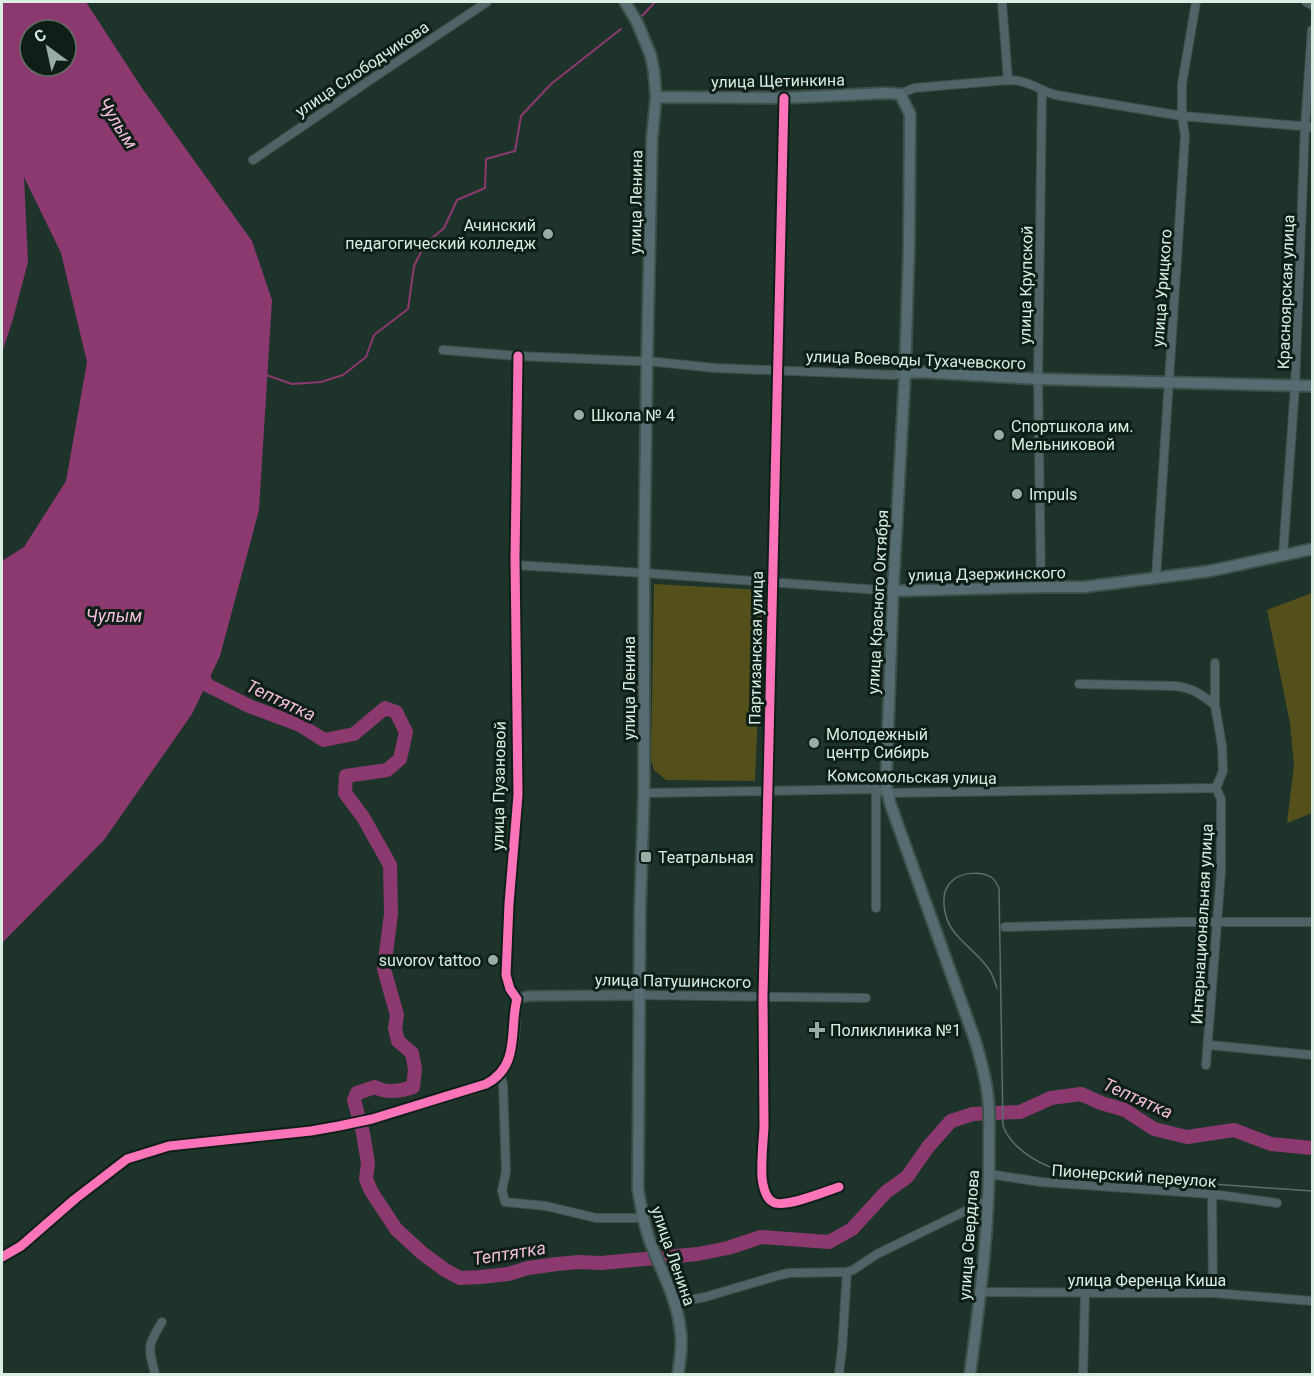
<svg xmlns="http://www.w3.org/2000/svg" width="1314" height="1376" viewBox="0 0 1314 1376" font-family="Roboto,sans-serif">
<rect width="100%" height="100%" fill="#1e342b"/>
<path fill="#53501b" d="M654,584l109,6 -8,191 -89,-1 -12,-10 -3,-10z
M1312,593v220l-25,10 7,-58 -4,-42 -23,-113z"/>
<path fill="#8b396f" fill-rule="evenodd" d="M2,2h84l56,86 110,153 20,59 -13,210 -39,146 -28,58 -88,126 -102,103v-382l22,-14 42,-66 21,-119 -26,-109 -37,-76 4,85 -15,57 -11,33zM30,30h36v36h-36z"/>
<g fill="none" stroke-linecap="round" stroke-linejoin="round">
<path stroke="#8b396f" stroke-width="2" d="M642,16l13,-14
M266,375l26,9 29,-2 22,-7 23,-18 8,-22 34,-26 6,-43 11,-22 19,-16 13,-28 28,-12 1,-29 29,-8 6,-35 30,-32 70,-55"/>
<path stroke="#8b396f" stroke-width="14" d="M200,669l7,16 42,21 51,19 24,15 30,-6 31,-26 11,4 10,20 -6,27 -13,11 -41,6 -1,17 18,24 27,48 1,49 -7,55 13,46 -2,13 3,13 14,12 3,16 -2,18c-12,4 -26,7 -38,0l-18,6 -3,7 9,33 5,30 -2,16 5,12 25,38 26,24 23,17 15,8 21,-1 27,-3 20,-6 29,-4 22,-2 22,1 97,-9 30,-6 33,-11 68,5 23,-13 34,-37 21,-15 21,-30 23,-26 22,-7 47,-2 31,-14 30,-4 20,9 24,7 29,19 33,8 47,-7 37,14 41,4"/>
<g stroke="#3e5048" stroke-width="10">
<path id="minor" d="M1002,2l6,78
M1306,2l6,3
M900,94l14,-6 94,-8c5,0 10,0 15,2 12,3 21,10 33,13l126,21 130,11
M784,98l-21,899c0,44 1,87 1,130 -1,17 -3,34 -2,51 1,8 3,20 11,24 11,7 53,-11 66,-15
M253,160l123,-84 111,-74
M443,350l75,6 139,6 58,6 178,7 12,-2
M1283,555l12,-169 10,-260 7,-96
M515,565l129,8 249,18
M1156,578l29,-442 -3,-20v-32l14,-82
M1041,587l-3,-208 4,-288
M1079,684l95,2c20,2 26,8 41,19
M644,793l232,-4 11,4 329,-5
M876,908v-119
M1005,927l176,-5h131
M639,995l227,3
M517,999l-7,-10 -4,-14 3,-71 9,-109 -3,-236 3,-203
M1209,1045l103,10
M1206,1065l15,-194v-72l-5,-11 7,-17 -1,-25 -7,-41v-42
M500,1075l3,9 3,88 -4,18 3,12 41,4 50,12h46
M989,1174l52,8 171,12 65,9
M1212,1194l1,99
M981,1292l232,1 99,8
M675,1303l30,-6 75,-22 9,-2 58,-1 6,-2 24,-16 111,-54
M155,1374c-7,-27 -8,-28 7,-52
M839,1374l3,-25 5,-77
M1083,1374l2,-81"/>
</g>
<g stroke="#3e5048" stroke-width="12">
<path id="tertiary" d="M2,1257l19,-11 54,-47 52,-40 42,-13 142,-15 28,-5 33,-7 104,-31c8,-3 16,-6 22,-11 13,-12 16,-37 17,-54 0,-9 0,-16 2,-24l11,-3 111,-1"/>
</g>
<g stroke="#3e5048" stroke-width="14">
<path id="secondary" d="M625,2l12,20 14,34 3,16 2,25 -4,41 -5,224 -3,211v220l-4,118 -2,278c3,19 6,37 13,55 10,27 26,54 29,84 3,16 0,31 -2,46
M656,97l128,1 103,-5 13,1 10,20 -1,133 -4,126 -12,218 -7,192 4,20 86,240c5,18 10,35 12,54 2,16 1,33 1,50 1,76 -9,152 -19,227
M905,373l15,-1 118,7 274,7
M893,591l148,-4h43l126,-16 102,-22"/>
</g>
<use href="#minor" stroke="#506467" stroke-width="8"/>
<use href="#tertiary" stroke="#506467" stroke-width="9"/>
<use href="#secondary" stroke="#556d72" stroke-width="10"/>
<path stroke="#5c6d6d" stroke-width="1.5" d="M997,988c-2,-6 -4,-12 -7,-17 -12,-20 -38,-32 -44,-55 -3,-11 -4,-26 6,-35 9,-9 29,-10 39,-4 4,3 6,7 8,11l4,238c10,26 42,41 67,48l242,17"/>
<g stroke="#0f1f18" stroke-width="13">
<path id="cycleway" d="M784,98l-21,899c0,44 1,87 1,130 -1,17 -3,34 -2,51 1,8 3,20 11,24 11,7 53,-11 66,-15
M2,1257l19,-11 54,-47 52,-40 42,-13 142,-15 28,-5 33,-7 114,-35c35,-18 23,-55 31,-85l-7,-10 -4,-14 3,-71 9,-109 -3,-236 3,-203"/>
</g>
<use href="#cycleway" stroke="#fb73b8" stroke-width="9"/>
</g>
<g fill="#98ada3" stroke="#0f1f18" stroke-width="2">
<circle cx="548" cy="234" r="6"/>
<circle cx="579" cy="415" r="6"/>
<circle cx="999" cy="435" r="6"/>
<circle cx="1017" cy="494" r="6"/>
<circle cx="814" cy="743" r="6"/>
<rect x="640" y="851" width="12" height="12" rx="3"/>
<circle cx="493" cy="960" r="6"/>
<path d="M814 1021h6v6h6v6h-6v6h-6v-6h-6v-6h6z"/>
</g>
<g text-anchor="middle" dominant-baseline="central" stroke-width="6" stroke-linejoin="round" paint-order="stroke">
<g font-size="16" fill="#d9eee3" stroke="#0f1f18">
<text transform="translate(362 69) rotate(-34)">улица Слободчикова</text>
<text transform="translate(778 81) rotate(-1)">улица Щетинкина</text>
<text transform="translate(636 202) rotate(-89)">улица Ленина</text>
<text transform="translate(1026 285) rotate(-89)">улица Крупской</text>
<text transform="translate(1162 288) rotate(-86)">улица Урицкого</text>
<text transform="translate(1286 292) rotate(-88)">Красноярская улица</text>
<text transform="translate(916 360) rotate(2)">улица Воеводы Тухачевского</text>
<text transform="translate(987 574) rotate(-1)">улица Дзержинского</text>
<text transform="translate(878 602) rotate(-87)">улица Красного Октября</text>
<text transform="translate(756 648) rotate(-89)">Партизанская улица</text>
<text transform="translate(629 688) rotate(-90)">улица Ленина</text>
<text transform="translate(912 777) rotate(1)">Комсомольская улица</text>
<text transform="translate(499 786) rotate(-89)">улица Пузановой</text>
<text transform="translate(1202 924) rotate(-87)">Интернациональная улица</text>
<text transform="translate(673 981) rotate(1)">улица Патушинского</text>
<text transform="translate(1134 1176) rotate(4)">Пионерский переулок</text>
<text transform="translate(969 1235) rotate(-86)">улица Свердлова</text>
<text transform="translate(673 1256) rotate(71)">улица Ленина</text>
<text x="1147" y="1280">улица Ференца Киша</text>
</g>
<g font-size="16" fill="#d9eee3" stroke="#0f1f18" text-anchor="start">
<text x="536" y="225" text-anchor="end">Ачинский<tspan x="536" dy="18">педагогический колледж</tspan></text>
<text x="591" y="415">Школа № 4</text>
<text x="1011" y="426">Спортшкола им.<tspan x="1011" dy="18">Мельниковой</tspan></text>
<text x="1029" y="494">Impuls</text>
<text x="826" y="734">Молодежный<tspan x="826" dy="18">центр Сибирь</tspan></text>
<text x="658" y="857">Театральная</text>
<text x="481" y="960" text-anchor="end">suvorov tattoo</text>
<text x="830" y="1030">Поликлиника №1</text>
</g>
<g font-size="18" font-style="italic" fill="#f1bddb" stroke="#0f1f18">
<text transform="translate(118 123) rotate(57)">Чулым</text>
<text x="114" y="615">Чулым</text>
<text transform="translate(281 700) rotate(25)">Тептятка</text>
<text transform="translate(1138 1098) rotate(24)">Тептятка</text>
<text transform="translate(509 1253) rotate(-9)">Тептятка</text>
</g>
</g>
<rect width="1314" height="1376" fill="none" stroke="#d9eee3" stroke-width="6"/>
<g transform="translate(48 48) rotate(327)"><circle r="28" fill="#0f1f18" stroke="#607269" stroke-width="1.5"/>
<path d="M0-4.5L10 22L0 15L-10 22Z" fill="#98ada3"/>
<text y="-9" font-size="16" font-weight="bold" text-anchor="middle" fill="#d9eee3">С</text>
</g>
</svg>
